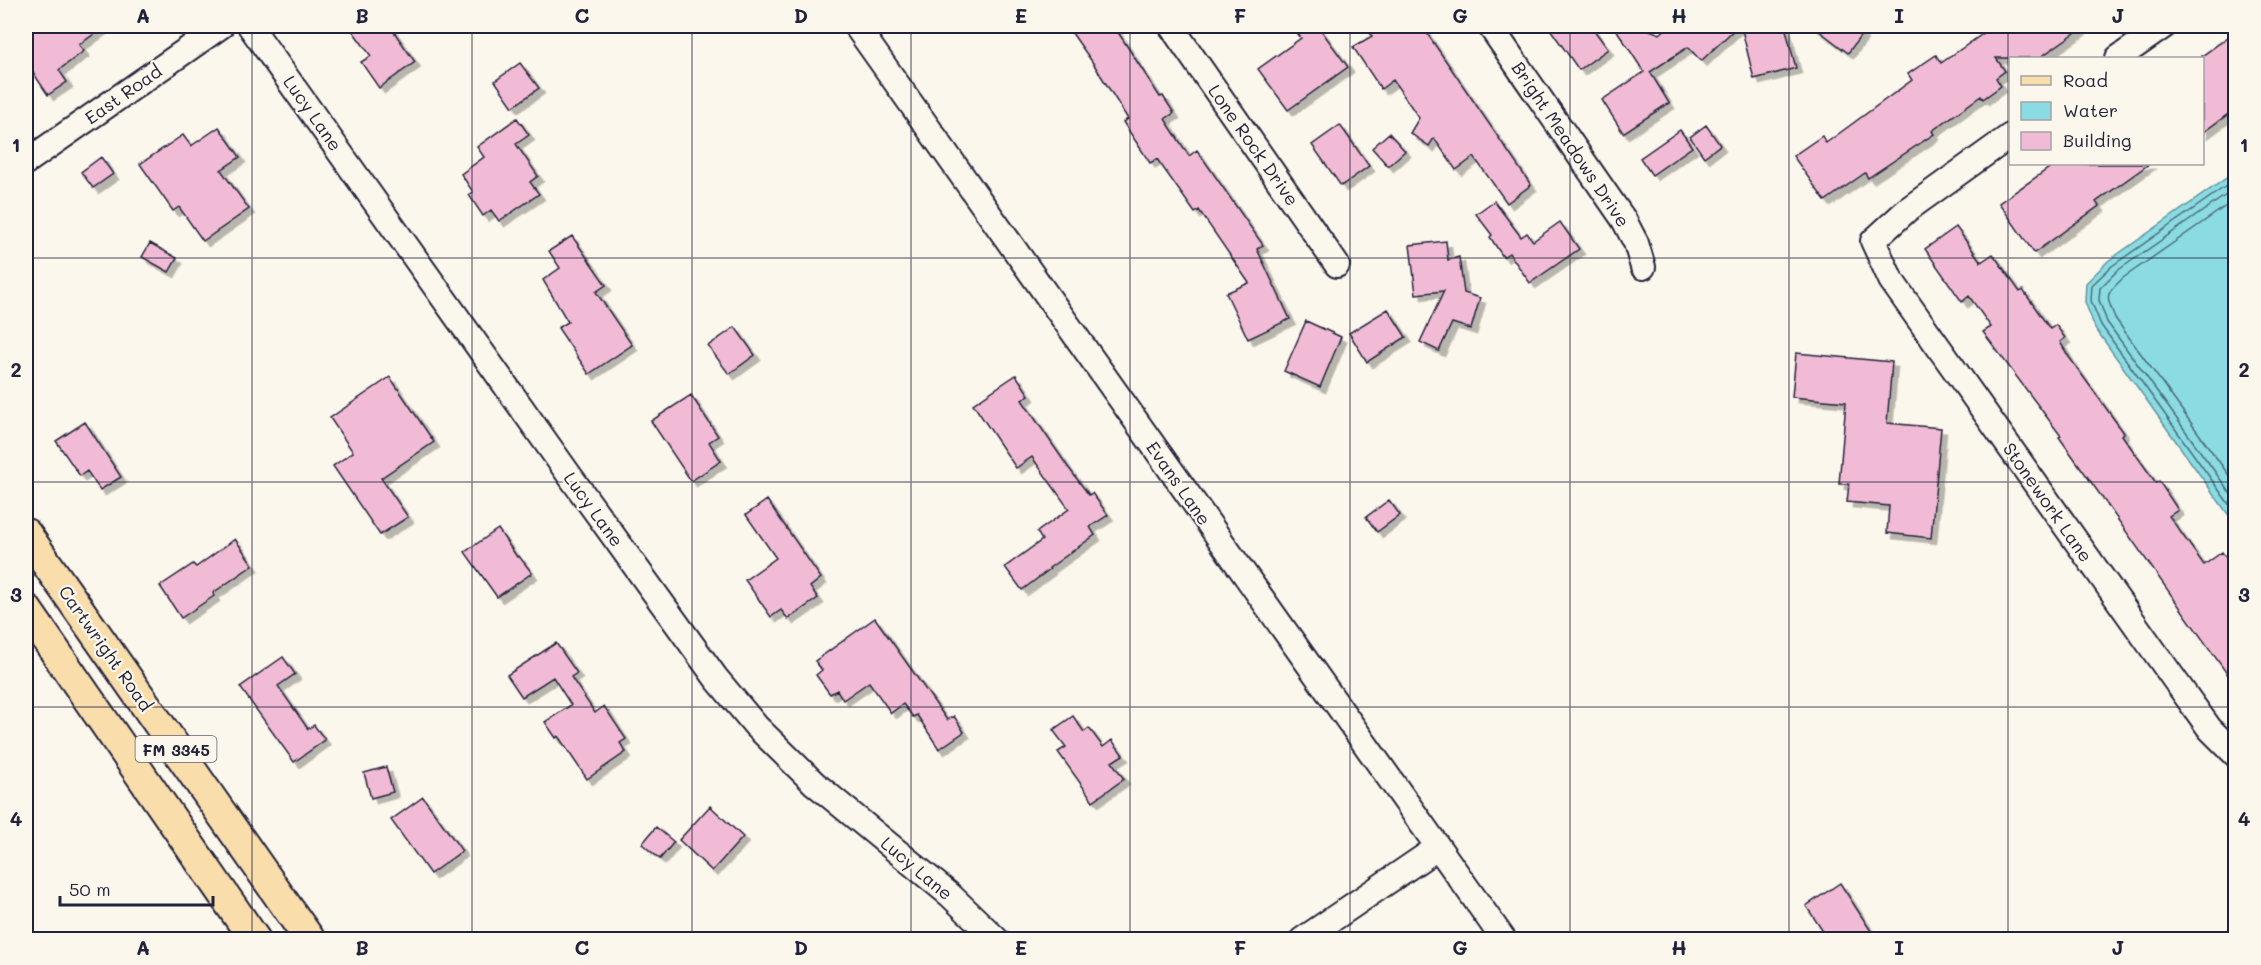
<svg xmlns="http://www.w3.org/2000/svg" width="2261" height="965" viewBox="0 0 2261 965" font-family="Mali,sans-serif">
<defs>
<filter id="shadow"><feDropShadow dx="5.5" dy="5.5" stdDeviation="0" flood-color="#0004"/></filter>
</defs>
<rect width="100%" height="100%" fill="#fbf7ec"/>
<filter id="ink" filterUnits="userSpaceOnUse"><feTurbulence type="fractalNoise" baseFrequency=".0167" numOctaves="2"/><feDisplacementMap in="SourceGraphic" scale="12" xChannelSelector="R" yChannelSelector="G"/><feConvolveMatrix kernelMatrix="1 2 1 2 8 2 1 2 1" color-interpolation-filters="sRGB"/></filter>
<g filter="url(#ink)">
<path fill="#8bdce2" stroke="#61929f" stroke-width="1.5" d="M2235,172v352l-140,-196 -10,-26 1,-19 22,-22z"/>
<g fill="none" stroke-linecap="round" stroke-linejoin="round">
<path stroke="#4c6c7e" stroke-width="1.5" d="M2236,179l-124,87 -20,19 -1,16 10,24 135,189
M2236,188l-119,83 -17,17 -1,12 8,22 129,179
M2236,199l-113,79c-19,18 -17,16 -8,40l121,167"/>
</g>
<path fill="#f2bbd5" stroke="#22223b" stroke-width="1.5" filter="url(#shadow)" d="M35,26h70l-26,19 5,6 -25,19 8,12 -19,13 -22,-33v-29z
M349,26h41l25,36 -36,26 -18,-26 10,-6z
M1067,26h47l46,71 3,-1 11,17 -9,6 24,37 8,-6 66,95 -6,4 33,70 -42,20 -22,-46 23,-10 -50,-73 -4,3 -38,-54 -7,4 -27,-41 5,-3 -35,-56z
M1292,26h26l30,41 -60,43 -30,-41 43,-31z
M1365,26h57l109,159 -24,18 -33,-46 -18,13 -22,-32 -5,8 -19,-13 9,-15 -26,-38 -12,9 -28,-42 19,-11z
M1548,26h43l17,23 -29,21z
M1614,26h25l21,8 9,-8h69l-37,35 -13,-14 -38,25 19,31 -46,30 -21,-33 42,-28z
M1761,26h24l11,42 -42,11 -12,-49z
M1813,26h39l10,8 -14,19z
M1994,26h91l-46,32h-43l9,13 -9,7 5,8 -18,13 -2,-3 -49,35 2,3 -66,44 -3,-5 -40,28 -32,-45 29,-20 4,7 86,-63 -4,-6 28,-19 5,8z
M2235,32v77l-33,24v-77z
M520,63l19,25 -26,19 -18,-26z
M517,118l12,17 -13,9 22,32 -8,6 9,12 -40,27 -8,-11 -8,6 -14,-21 4,-3 -12,-18 23,-17 -7,-10z
M1340,125l29,41 -28,20 -29,-41z
M1706,125l14,20 -16,12 -14,-20z
M219,127l21,30 -19,13 28,39 -46,32 -24,-34 -6,4 -33,-47 43,-29 8,11z
M1680,130l12,17 -40,28 -12,-17z
M1389,133l16,18 -17,15 -16,-18z
M101,157l12,17 -20,14 -12,-16z
M2055,164h94l-53,38 3,4 -65,47 -35,-50z
M1494,201l27,36 6,-4 6,8 27,-19 19,27 -49,34 -21,-30 -6,4 -13,-20 2,-2 -16,-21z
M1956,227l25,35 12,-8 27,38 3,-2 27,39 6,-4 9,13 -5,4 9,15 55,76 -2,2 34,48 3,-2 19,29 -9,6 35,49 18,-13 13,19v114l-156,-220 -20,-28 2,-1 -78,-104 8,-5 -22,-31 -7,6 -37,-53z
M572,236l34,49 -10,7 36,53 -43,29 -31,-46 10,-6 -25,-42 17,-12 -11,-17z
M1446,241l2,19 11,-3 5,36 16,5 -9,31 -19,-6 -13,28 -19,-9 24,-51 -28,3 -6,-49z
M150,243l27,15 -8,14 -27,-15z
M1388,309l18,28 -39,25 -18,-29z
M1306,321l35,16 -21,50 -36,-16z
M735,327l20,28 -26,19 -21,-28z
M1796,353l96,9 -5,61 54,5 -10,110 -44,-5 2,-27 -42,-4 2,-18h-10l7,-82 -54,-5z
M1016,375l13,20 -7,5 46,67 21,28 3,-2 16,22 -18,12 5,8 -46,33 1,1 -28,21 -17,-23 37,-27 -5,-8 32,-23 -37,-52 -16,11 -43,-64z
M390,377l44,65 -53,36 27,39 -28,18 -47,-69 20,-14 -23,-34z
M691,395l27,41 -9,6 12,19 -30,20 -40,-60z
M85,422l36,55 -21,13 -13,-19 -7,5 -24,-35z
M767,500l54,78 -11,9 8,11 -30,21 -7,-9 -10,7 -26,-37 31,-22 -30,-43z
M1389,500l11,15 -23,17 -11,-15z
M498,529l19,28 2,-1 13,17 -35,24 -32,-45z
M235,539l18,26 -40,28 1,3 -33,22 -21,-32 33,-22 3,3z
M875,618l72,102 7,-4 10,16 -25,17 -22,-34 -4,2 -10,-13 -12,9 -22,-31 -26,18 -6,-10 -7,4 -14,-19 6,-5 -7,-9z
M556,643l21,30 -6,4 24,36 9,-7 22,33 -6,4 6,9 -39,27 -29,-43 -2,2 -11,-16 26,-17 -18,-28 -31,20 -15,-22z
M283,657l12,17 -17,12 30,43 6,-4 11,15 -31,22 -54,-75z
M1073,716l11,16 5,-4 14,19 9,-7 11,15 -11,7 12,17 -31,22 -35,-49 8,-5 -13,-17z
M386,767l7,25 -22,6 -7,-25z
M423,797l39,54 -32,23 -39,-54z
M710,806l33,31 -31,34 -33,-31z
M656,827l18,15 -14,17 -18,-15z
M1840,883l31,48 -14,8h-29l-22,-33z"/>
<g fill="none" stroke-linecap="round" stroke-linejoin="round">
<g stroke="#22223b" stroke-width="28">
<path id="minor" d="M250,26l320,450 146,202 40,48 58,57 136,112 47,45
M856,26l648,914
M1171,26l166,239
M1490,26l134,194 12,23 7,24
M2118,58l46,-32
M2010,136l-103,74 -34,31 18,39 283,399 36,50 26,26
M26,162l195,-136
M1302,940l135,-92"/>
</g>
<g stroke="#22223b" stroke-width="34">
<path id="major" d="M26,534l284,406
M26,609l229,331"/>
</g>
<use href="#minor" stroke="#fbf7ec" stroke-width="24"/>
<use href="#major" stroke="#f9ddab" stroke-width="30"/>
</g>
</g>
<path fill="none" stroke="#22223b" stroke-width="1.5" stroke-opacity="0.55" d="M252,26v914M472,26v914M692,26v914M911,26v914M1130,26v914M1350,26v914M1570,26v914M1789,26v914M2008,26v914M26,258h2210M26,482h2210M26,707h2210"/>
<g text-anchor="middle" dominant-baseline="central" stroke-width="4.5" stroke-linejoin="round" paint-order="stroke">
<rect fill="#fbf7ec" stroke="#636270" stroke-width="1.5" x="135.5" y="736" width="81" height="26" rx="4.5"/>
<g font-size="16" font-weight="bold" fill="#22223b">
<text x="176" y="749">FM 3345</text>
</g>
<g font-size="18" fill="#22223b" stroke="#fbf7ec">
<text transform="translate(123 94) rotate(-35)">East Road</text>
<text transform="translate(313 113) rotate(55)">Lucy Lane</text>
<text transform="translate(1571 144) rotate(56)">Bright Meadows Drive</text>
<text transform="translate(1254 145) rotate(55)">Lone Rock Drive</text>
<text transform="translate(1179 483) rotate(55)">Evans Lane</text>
<text transform="translate(2048 502) rotate(55)">Stonework Lane</text>
<text transform="translate(594 509) rotate(54)">Lucy Lane</text>
<text transform="translate(106 648) rotate(55)">Cartwright Road</text>
<text transform="translate(917 868) rotate(40)">Lucy Lane</text>
</g>
</g>
<rect width="2261" height="965" fill="none" stroke="#fbf7ec" stroke-width="66"/>
<rect x="2009" y="57" width="195" height="108" fill="#fbf7ec" stroke="#a4a2a5" stroke-width="1.5"/>
<rect x="2021" y="76" width="30" height="9" fill="#f9ddab" stroke="#a4a2a5" stroke-width="1.5"/>
<text x="2063" y="87" font-size="18" fill="#22223b">Road</text>
<rect x="2021" y="102" width="30" height="18" fill="#8bdce2" stroke="#a4a2a5" stroke-width="1.5"/>
<text x="2063" y="117" font-size="18" fill="#22223b">Water</text>
<rect x="2021" y="132" width="30" height="18" fill="#f2bbd5" stroke="#a4a2a5" stroke-width="1.5"/>
<text x="2063" y="147" font-size="18" fill="#22223b">Building</text>
<path d="M60 896v9h153v-9" fill="none" stroke="#22223b" stroke-width="3"/>
<text x="69" y="896" font-size="18" fill="#22223b" stroke="#fbf7ec" stroke-width="4.5" paint-order="stroke">50 m</text>
<rect x="33" y="33" width="2195" height="899" fill="none" stroke="#22223b" stroke-width="2"/>
<g font-size="20" text-anchor="middle" font-weight="bold" fill="#22223b">
<text x="143" y="23">A</text>
<text x="362" y="23">B</text>
<text x="582" y="23">C</text>
<text x="801" y="23">D</text>
<text x="1021" y="23">E</text>
<text x="1240" y="23">F</text>
<text x="1460" y="23">G</text>
<text x="1679" y="23">H</text>
<text x="1899" y="23">I</text>
<text x="2118" y="23">J</text>
<text x="16" y="152">1</text>
<text x="2244" y="152">1</text>
<text x="16" y="377">2</text>
<text x="2244" y="377">2</text>
<text x="16" y="602">3</text>
<text x="2244" y="602">3</text>
<text x="16" y="826">4</text>
<text x="2244" y="826">4</text>
<text x="143" y="955">A</text>
<text x="362" y="955">B</text>
<text x="582" y="955">C</text>
<text x="801" y="955">D</text>
<text x="1021" y="955">E</text>
<text x="1240" y="955">F</text>
<text x="1460" y="955">G</text>
<text x="1679" y="955">H</text>
<text x="1899" y="955">I</text>
<text x="2118" y="955">J</text>
</g>
</svg>
